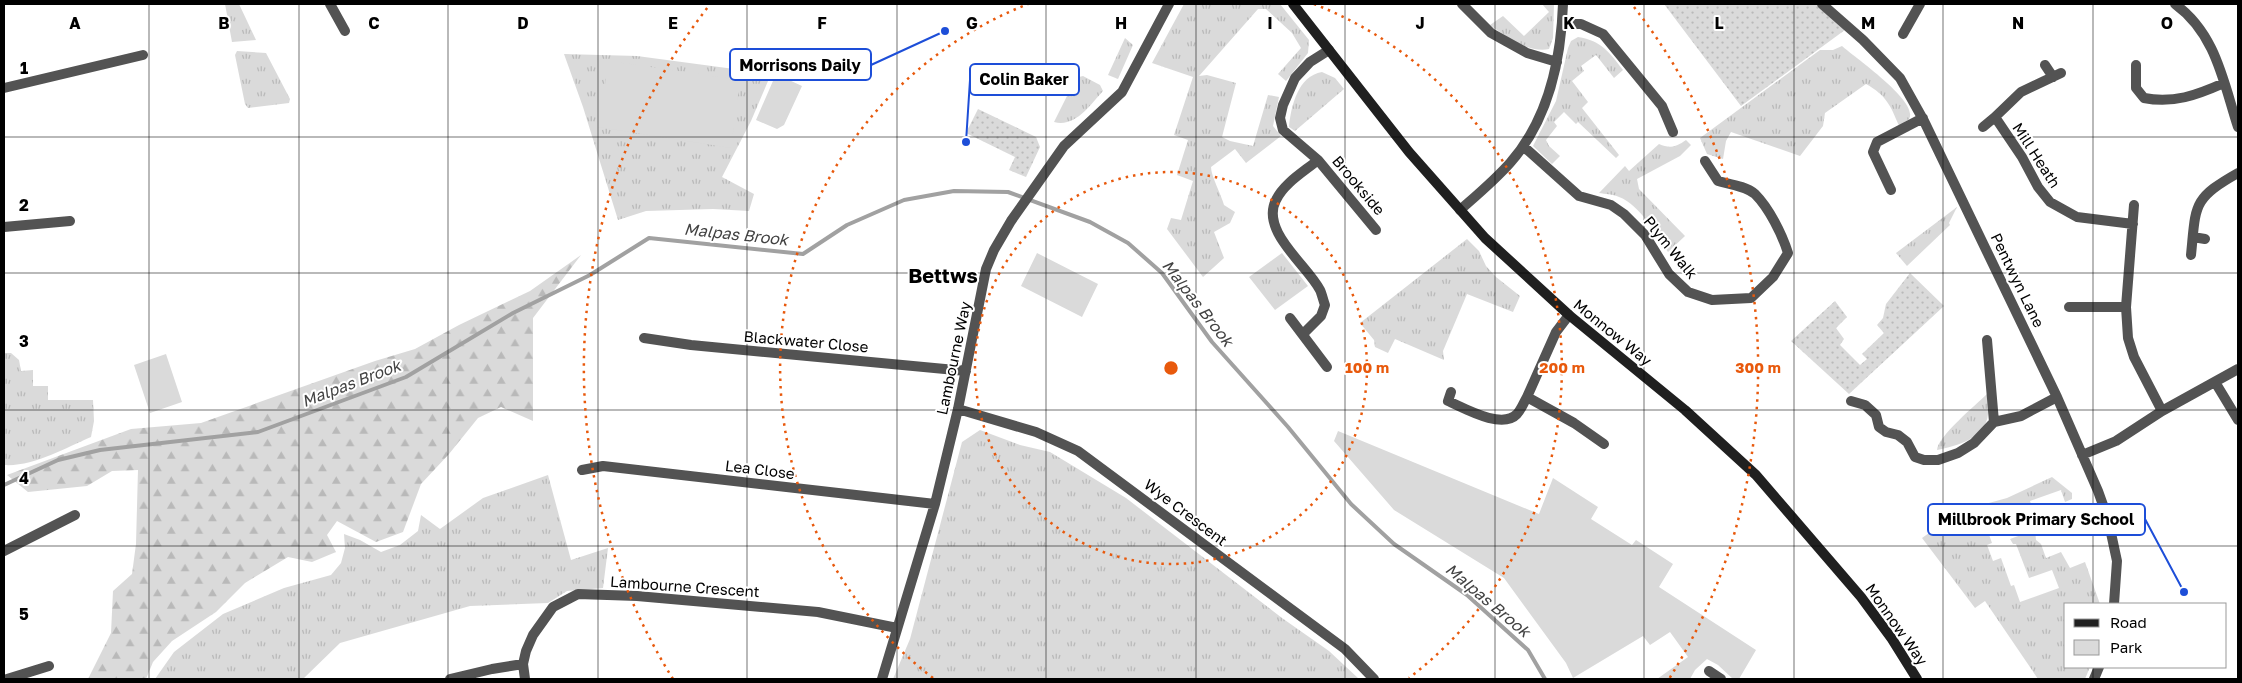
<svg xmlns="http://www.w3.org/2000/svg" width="2242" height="683" viewBox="0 0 2242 683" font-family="'Golos Text',sans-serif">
<defs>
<pattern id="grass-tufts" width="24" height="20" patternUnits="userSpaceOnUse" patternTransform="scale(1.25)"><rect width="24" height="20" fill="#dadada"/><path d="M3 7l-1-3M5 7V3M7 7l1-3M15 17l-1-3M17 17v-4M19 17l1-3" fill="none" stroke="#b9b9b9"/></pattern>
<pattern id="forest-firs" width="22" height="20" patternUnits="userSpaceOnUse" patternTransform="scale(1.25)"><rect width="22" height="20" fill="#dadada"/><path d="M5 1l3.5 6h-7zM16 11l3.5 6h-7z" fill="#b9b9b9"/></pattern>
<pattern id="garden-dots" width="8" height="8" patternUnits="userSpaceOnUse" patternTransform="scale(1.25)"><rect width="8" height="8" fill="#dadada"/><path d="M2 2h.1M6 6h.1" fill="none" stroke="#b9b9b9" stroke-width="1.8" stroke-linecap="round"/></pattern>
</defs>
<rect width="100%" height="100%" fill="#fff"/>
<path fill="url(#grass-tufts)" d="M225,4h14l17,36 -24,2z
M1184,4h96l29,36 -1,13 -22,28 -8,-7 23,-26 -9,-15 -26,-24h-8l-59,67 8,-1 29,8 -14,54 8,4 23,5 15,-51 11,2 -6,29 8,10 -35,27 -11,-14 -24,18c0,9 10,27 13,38l11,7 -5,11 -16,9 10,26 -21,19 -36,-48 4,-11 10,2 12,-39 -16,-6 11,-35 -14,-5 19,-58 -41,-14z
M1542,4h12l-1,34 -4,11c-20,4 -43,-12 -59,-24l13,-9 21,20 25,-24z
M1578,37c24,4 31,15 45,33l-9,8 -18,-23 -15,11 3,5 -12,10 16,21 -6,6 37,47 -3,3 -38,-36 -2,2 -12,-12 -10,10 3,4 -11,14 3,6 11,10 -8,8 -19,-18 23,-45 12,-53 3,-7z
M1125,38l8,7 -15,34 -10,-4z
M1842,46c12,11 78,56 67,73 -2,2 -7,5 -10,7 -8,-20 -13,-31 -33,-42l-41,29 -2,13 -23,30 -69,-24 -5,9 -3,18 -16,-5 -7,-16 120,-88h13z
M237,51l29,2 24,46 -1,4 -41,5 -3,-4 -10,-49z
M564,54l73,2 134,18 -20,47 -29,56 32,17 -5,17 -36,-2 -67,2 -28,9 -35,-113z
M1322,72l13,6 9,11 -49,42 -6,-4c2,-21 9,-51 33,-55z
M1083,76l17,9 3,6c-13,14 -28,37 -49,31l20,-40 5,-5z
M1686,140l5,5 -11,11 -43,23 2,10 46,47 -17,16c-11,-17 -29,-48 -49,-55 -6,-3 -14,-3 -20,-4l26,-27 4,5 30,-27c11,5 17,3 27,-4z
M1957,207l-8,16 1,2 -43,41 -11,-13z
M1467,239l12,12 7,15 10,11 24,19 -7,16 -46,-18 -24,57 1,9 -49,-21 -7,14 -13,-6 -1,-7 -14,-17z
M1282,253l26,33 -33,24 -26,-33z
M4,353h7l8,7 2,11 12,-1v16h15v14h45l1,21 -3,16c-26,11 -58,30 -87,28z
M1987,394c0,6 2,13 1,20 -2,24 -31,32 -51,36 1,-14 39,-45 50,-56z
M980,430l40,15 30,7 76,46 156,120 47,33 30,28h-466l17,-40 52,-197z
M548,475l23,85 37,-12 -5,40 -36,3 -19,12 -78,3 -130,37 -37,36h-148l19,-27 49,-38 61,-26 47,-13 10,-12 4,-15 -1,-14 16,6 21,12 19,-7 18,-14 3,-16 19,14 43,-31z
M2052,477l20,16v6l-7,3 -4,-12 -31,11 4,11 -47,17 5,14 -5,2 6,16 8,-3 10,28 3,-1 6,17 39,-14 -7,-18 -23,8 -13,-34h-3l-3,-5 25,-9 1,10 5,4 5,14 15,-6 9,16 15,-6 15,42h-34v63h24l-5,12h-47l-53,-78 -10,7 -53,-70 38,-27 47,-13z"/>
<path fill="url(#forest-firs)" d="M581,255l-48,63v103l-32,-14 -23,11 -29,36 -28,30 -18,48 -27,10 -39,-21 -10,14 9,17 -24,10 -24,-5 -43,26 -29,29 -44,29 -19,21 -7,17h-58l23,-46 2,-42 19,-17 4,-30 2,-74 -26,1 -25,15 -59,6 -21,-17 124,-46 70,-6 174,-62 40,-12 44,-24 71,-34z"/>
<path fill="#dadada" d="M609,61l131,19 -9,68 -133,-21z
M776,74l26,12 -18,39 -7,4 -21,-9z
M1037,253l61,31 -16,33 -61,-31z
M166,354l16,48 -32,11 -16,-48z
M1338,431l201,83 14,-36 45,29 -7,12 41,26 4,-5 37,24 -14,23 97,63 -17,29h-6l-15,-14 -11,-6 -12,11 -5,9h-33l31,-22 -18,-25 -20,13 -7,-9 -70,42 -7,-15 -62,-85 -110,-68 -60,-69z"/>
<path fill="url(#garden-dots)" d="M1664,4h158l27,23 -108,79z
M978,109l58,28 4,10 -14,30 -17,-7 6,-13 -49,-24z
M1910,273l34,33 -95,88 -58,-53 44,-40 12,16 -11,11 8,11 -4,6 20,20 7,-6 -5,-5 22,-21 -7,-8 6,-7 3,-14z"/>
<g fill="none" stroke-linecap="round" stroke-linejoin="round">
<path stroke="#a1a1a1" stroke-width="4" d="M4,485l54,-25 42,-10 158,-18 148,-55 107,-64 77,-38 59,-37 154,16 44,-29 57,-25 50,-9 54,1 82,30 38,21 34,30 50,69 76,85 63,77 43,40 73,51 61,55 17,29"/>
<path stroke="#535353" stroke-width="10" d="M330,4l15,27
M1462,4l29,29 36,20 30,9
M1822,4l41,36 37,38 24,43 133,276 41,94 10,28 9,42 -3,43
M2175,4c41,30 48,77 63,123
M1562,24h19l22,10 59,72 11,26
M1903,34l17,-30
M1329,50l-19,12 -15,16 -12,27 -3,13 3,12 35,30 58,70
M2045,65l8,12
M2136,65v23l8,10c29,6 53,-3 80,-15
M2061,73l-40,19 -26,25 27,40 16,30 12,15 27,15 56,7
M4,88l139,-33
M1983,127l12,-10
M1523,146l56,50 32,9 13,9 21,21 24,39 19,18 24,8 39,-2 22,-21 15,-24c-6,-19 -19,-45 -33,-59 -9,-8 -26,-10 -37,-13l-13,-20
M1891,190l-18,-38 4,-10 46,-24
M2134,205l-8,102 2,31 6,19 28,54
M1460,210c17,-15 35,-30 50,-47 39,-44 51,-102 53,-159
M4,227l66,-6
M2193,237l12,2
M2191,255c5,-50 1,-56 47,-82
M2069,307h57
M1569,315l-13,17 -29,65 47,26 30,21
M1290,318l37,49
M1303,334l18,-18 4,-11c-2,-5 -3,-11 -5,-15 -13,-25 -60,-59 -44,-90 8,-17 29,-29 42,-40
M644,338l47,7 275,26
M1987,340l7,82
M2215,382l23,38
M1451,392l-3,9c16,7 54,29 69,13 4,-4 7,-12 10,-17
M1851,401l14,4 11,10 3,12 7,5 12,3 9,7 8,15 9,3h14l20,-7 16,-10 20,-21 27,-6 36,-19
M958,409l78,23 42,19 267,198 29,30
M2082,455l34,-14 46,-30 76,-42
M582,470l21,-4 332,38
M4,551l71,-36
M1709,671l12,8
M7,679l42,-13
M450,679l42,-10 31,-5
M525,679l-2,-15 3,-13 7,-16 20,-28 25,-13 59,2 181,16 79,16
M882,679l53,-175 23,-95 28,-140 8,-19 17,-29 53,-75 58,-54 47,-88
M2094,679l5,-12"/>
<path stroke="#202020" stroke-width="10" d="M1293,4l116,148 76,86 84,77 116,95 71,65 105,122 31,42 25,40"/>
</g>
<path fill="none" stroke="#000" stroke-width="1" stroke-opacity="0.55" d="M149,4v675M299,4v675M448,4v675M598,4v675M747,4v675M897,4v675M1046,4v675M1196,4v675M1345,4v675M1495,4v675M1644,4v675M1794,4v675M1943,4v675M2093,4v600M4,137h2234M4,273h2234M4,410h2234M4,546h2234M2093,667v12"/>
<g fill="none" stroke="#e8590c" stroke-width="2.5" stroke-dasharray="2.5 5">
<circle cx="1171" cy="368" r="196"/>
<path d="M933 678A391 391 0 0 1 1028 4M1314 4A391 391 0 0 1 1409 678"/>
<path d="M673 679A587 587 0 0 1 708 7M1634 7A587 587 0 0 1 1669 679"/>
</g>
<g text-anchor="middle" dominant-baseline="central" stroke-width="4" stroke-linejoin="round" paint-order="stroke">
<g font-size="15" fill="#000" stroke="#fff">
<text transform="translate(2037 155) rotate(57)">Mill Heath</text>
<text transform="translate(1359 185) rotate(50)">Brookside</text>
<text transform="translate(1671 247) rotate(51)">Plym Walk</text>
<text transform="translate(2018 280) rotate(64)">Pentwyn Lane</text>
<text transform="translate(1613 332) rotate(39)">Monnow Way</text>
<text transform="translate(806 341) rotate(5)">Blackwater Close</text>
<text transform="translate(953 358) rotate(-78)">Lambourne Way</text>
<text transform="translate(760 469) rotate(7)">Lea Close</text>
<text transform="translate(1186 512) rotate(37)">Wye Crescent</text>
<text transform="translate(685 586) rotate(4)">Lambourne Crescent</text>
<text transform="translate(1897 624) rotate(55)">Monnow Way</text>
</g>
<g font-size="16" font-style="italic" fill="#424242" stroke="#fff">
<text transform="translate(736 234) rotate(6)">Malpas Brook</text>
<text transform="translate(1198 303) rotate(52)">Malpas Brook</text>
<text transform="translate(351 383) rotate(-21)">Malpas Brook</text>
<text transform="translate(1488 600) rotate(40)">Malpas Brook</text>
</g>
<g font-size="20" font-weight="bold" fill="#000" stroke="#fff">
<text x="943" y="275">Bettws</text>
</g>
</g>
<g font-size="16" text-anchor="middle" font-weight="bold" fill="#000" stroke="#fff" stroke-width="4" stroke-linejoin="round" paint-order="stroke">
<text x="75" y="29">A</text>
<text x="224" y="29">B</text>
<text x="374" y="29">C</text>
<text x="523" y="29">D</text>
<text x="673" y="29">E</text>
<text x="822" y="29">F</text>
<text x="972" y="29">G</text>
<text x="1121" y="29">H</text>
<text x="1270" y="29">I</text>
<text x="1420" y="29">J</text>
<text x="1569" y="29">K</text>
<text x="1719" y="29">L</text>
<text x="1868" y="29">M</text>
<text x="2018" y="29">N</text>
<text x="2167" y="29">O</text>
<text x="24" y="74">1</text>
<text x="24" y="211">2</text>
<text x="24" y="347">3</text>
<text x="24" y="484">4</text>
<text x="24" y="620">5</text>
</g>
<circle cx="1171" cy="368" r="8" fill="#e8590c" stroke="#fff" stroke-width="2.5"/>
<g font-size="15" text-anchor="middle" font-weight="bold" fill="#e8590c" stroke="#fff" stroke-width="4" stroke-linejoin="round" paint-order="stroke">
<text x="1367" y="373">100 m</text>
<text x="1562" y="373">200 m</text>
<text x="1758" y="373">300 m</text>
</g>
<path fill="none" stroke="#1d4ed8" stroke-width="2" d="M945 31L871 65M966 142L970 80M2184 592L2145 519"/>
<g fill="#1d4ed8" stroke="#fff" stroke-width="2">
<circle cx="945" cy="31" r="5"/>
<circle cx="966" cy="142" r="5"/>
<circle cx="2184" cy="592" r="5"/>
</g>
<g fill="#fff" stroke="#1d4ed8" stroke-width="2">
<rect x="730" y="49" width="141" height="31" rx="5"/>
<rect x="970" y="64" width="109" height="31" rx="5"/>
<rect x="1928" y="504" width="217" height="31" rx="5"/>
</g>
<g font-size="16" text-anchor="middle" font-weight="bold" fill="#000">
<text x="800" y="71">Morrisons Daily</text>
<text x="1024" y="85">Colin Baker</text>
<text x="2036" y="525">Millbrook Primary School</text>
</g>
<rect width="2242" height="683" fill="none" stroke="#000000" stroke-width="10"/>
<rect x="2064" y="603" width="162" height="65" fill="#ffffff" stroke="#999999"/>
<rect x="2074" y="619" width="25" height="8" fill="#202020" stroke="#999999"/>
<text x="2110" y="628" font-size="15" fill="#000000">Road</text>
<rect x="2074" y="640" width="25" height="15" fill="#dadada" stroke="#999999"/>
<text x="2110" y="653" font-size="15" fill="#000000">Park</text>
</svg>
